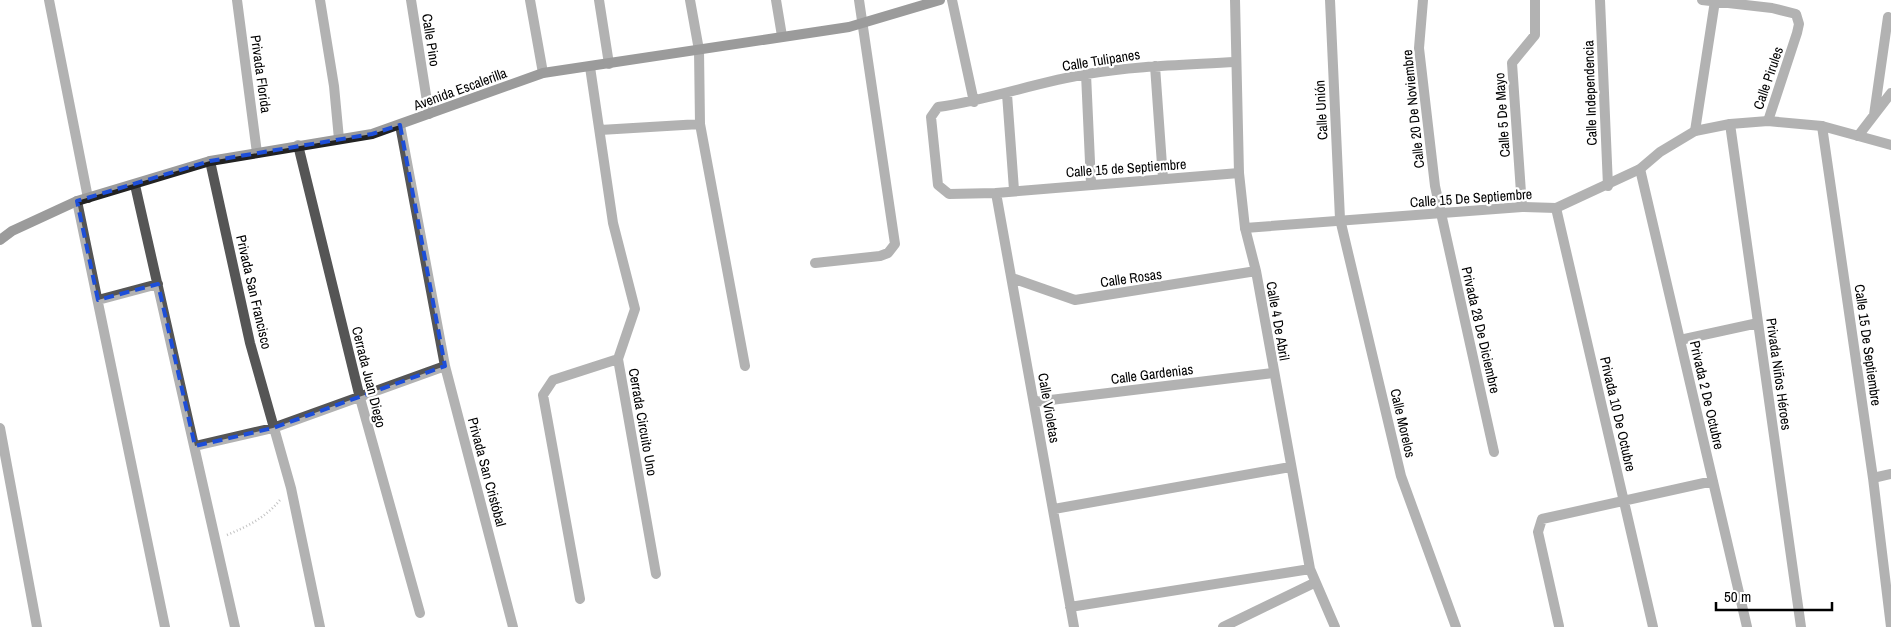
<svg xmlns="http://www.w3.org/2000/svg" width="1891" height="627" viewBox="0 0 1891 627" font-family="'Archivo Narrow',sans-serif">
<rect width="100%" height="100%" fill="#fff"/>
<g fill="none" stroke-linecap="round" stroke-linejoin="round">
<path stroke="#777" stroke-width="2.5" stroke-dasharray="1 2.5" stroke-linecap="butt" d="M227,535c21,-9 38,-17 53,-35"/>
<path stroke="#555" stroke-width="10" d="M49,0l39,198
M237,0l20,153
M320,0l14,86 5,53
M411,0l18,114
M530,0l13,73
M599,0l10,64
M776,0l6,36
M952,0l22,102
M1330,0l10,219 61,257 55,151
M1423,0l-4,48 16,138 59,266
M1600,0l8,186
M1702,0l70,8 24,6 3,10 -2,9 -29,88
M1235,62c-49,3 -100,4 -148,12 -50,8 -98,26 -149,33l-7,10 7,68 11,9 47,-1 243,-20
M1155,66l8,113
M590,67l23,156 22,86 -17,50 38,215
M1086,74l5,110
M1007,94l7,96
M1874,115l14,-98
M700,124l45,242
M1730,124l71,503
M400,125l45,241 68,261
M1822,126l51,352 18,149
M600,130l100,-6 -1,-74 -9,-50
M1695,131l20,-130
M1858,136l33,-43
M298,145l62,253 60,215
M210,161l40,182 41,145 29,139
M1640,169l107,458
M135,185l100,442
M996,193l78,434
M77,201l88,426
M1522,207l-10,-144 23,-28v-35
M1556,208l97,419
M1245,228l11,43 54,298 25,58
M815,263l65,-7 8,-3 7,-9 -36,-244
M1012,278l63,22 181,-29
M98,300l60,-16
M1680,340l78,-17
M1034,402l239,-29
M0,428l37,199
M195,446l78,-18 172,-62
M1873,478l18,-4
M1054,509l236,-42
M580,599l-37,-204 10,-15 65,-21
M1070,607l240,-38
M1559,626l-21,-94 4,-13 171,-38
M1223,627l91,-44"/>
<path stroke="#555" stroke-width="10" d="M1235,0l4,173 6,55 277,-21 34,1 84,-39 20,-17 35,-21 35,-7 38,-3 54,5 69,19"/>
<path stroke="#222" stroke-width="10" d="M0,240l12,-9 65,-30 133,-40 162,-27 171,-61 306,-46 91,-27"/>
</g>
<path d="M0 0H1891V627H0ZM400,125l45,241 -172,62 -78,18 -37,-162 -60,16 -21,-99 133,-40 162,-27z" fill="#fff" fill-opacity=".55" fill-rule="evenodd"/>
<path fill="none" stroke="#1d4ed8" stroke-width="4" stroke-dasharray="10 6" stroke-linejoin="round" d="M400,125l45,241 -172,62 -78,18 -37,-162 -60,16 -21,-99 133,-40 162,-27z"/>
<g text-anchor="middle" dominant-baseline="central" stroke-width="4.5" stroke-linejoin="round" paint-order="stroke">
<g font-size="14" fill="#000" stroke="#fff">
<text transform="translate(431 40) rotate(81)">Calle Pino</text>
<text transform="translate(1101 60) rotate(-9)">Calle Tulipanes</text>
<text transform="translate(261 74) rotate(82)">Privada Florida</text>
<text transform="translate(1768 78) rotate(-71)">Calle Pirules</text>
<text transform="translate(460 89) rotate(-20)">Avenida Escalerilla</text>
<text transform="translate(1590 93) rotate(-92)">Calle Independencia</text>
<text transform="translate(1413 109) rotate(-96)">Calle 20 De Noviembre</text>
<text transform="translate(1321 110) rotate(-93)">Calle Unión</text>
<text transform="translate(1502 115) rotate(-94)">Calle 5 De Mayo</text>
<text transform="translate(1126 168) rotate(-4)">Calle 15 de Septiembre</text>
<text transform="translate(1471 198) rotate(-4)">Calle 15 De Septiembre</text>
<text transform="translate(1131 278) rotate(-8)">Calle Rosas</text>
<text transform="translate(254 292) rotate(77)">Privada San Francisco</text>
<text transform="translate(1278 321) rotate(80)">Calle 4 De Abril</text>
<text transform="translate(1481 330) rotate(77)">Privada 28 De Diciembre</text>
<text transform="translate(1868 345) rotate(82)">Calle 15 De Septiembre</text>
<text transform="translate(1152 374) rotate(-7)">Calle Gardenias</text>
<text transform="translate(1779 374) rotate(82)">Privada Niños Héroes</text>
<text transform="translate(369 377) rotate(76)">Cerrada Juan Diego</text>
<text transform="translate(1707 395) rotate(77)">Privada 2 De Octubre</text>
<text transform="translate(1049 408) rotate(80)">Calle Violetas</text>
<text transform="translate(1618 414) rotate(77)">Privada 10 De Octubre</text>
<text transform="translate(643 422) rotate(80)">Cerrada Circuito Uno</text>
<text transform="translate(1403 423) rotate(77)">Calle Morelos</text>
<text transform="translate(487 472) rotate(75)">Privada San Cristóbal</text>
</g>
</g>
<path d="M1716 602v8h116v-8" fill="none" stroke="#000000" stroke-width="2.5"/>
<text x="1724" y="602" font-size="15" fill="#000000" stroke="#ffffff" stroke-width="4" paint-order="stroke">50 m</text>
</svg>
